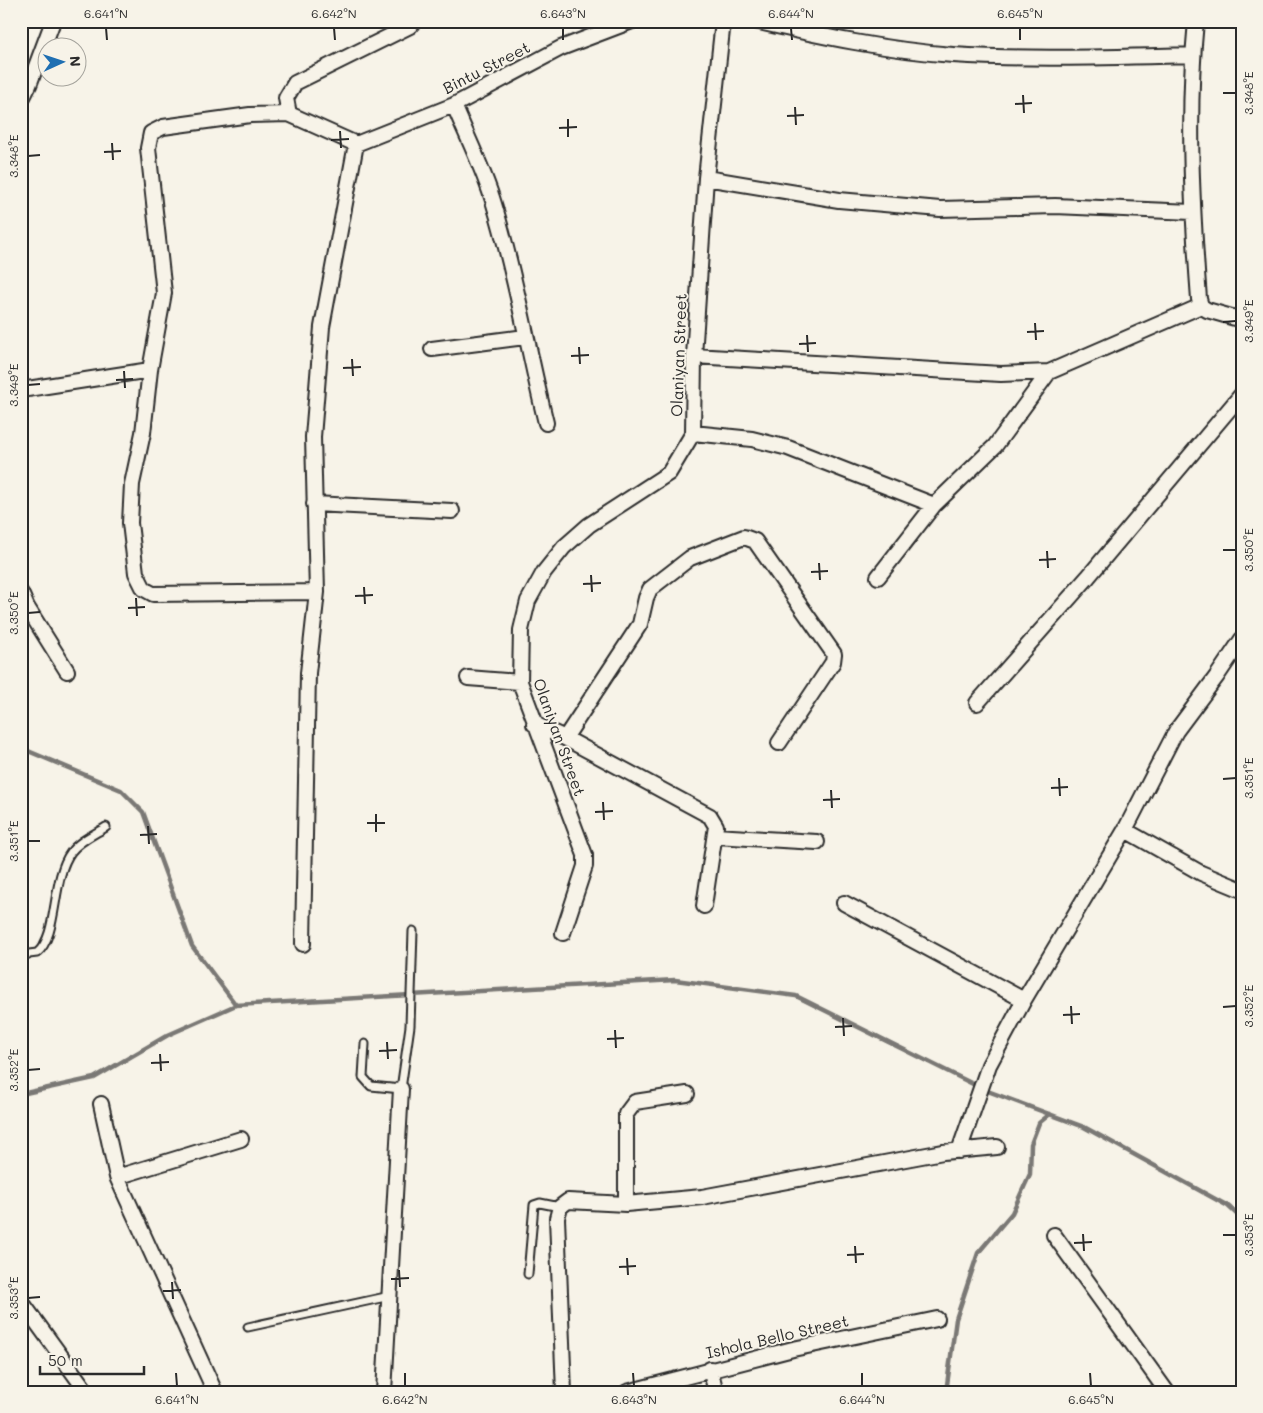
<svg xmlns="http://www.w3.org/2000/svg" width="1263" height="1413" viewBox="0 0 1263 1413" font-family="Mali,sans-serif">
<rect width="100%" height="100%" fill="#f7f3e8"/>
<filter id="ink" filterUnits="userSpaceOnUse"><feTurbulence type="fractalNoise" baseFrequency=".02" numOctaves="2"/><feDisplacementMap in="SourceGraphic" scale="10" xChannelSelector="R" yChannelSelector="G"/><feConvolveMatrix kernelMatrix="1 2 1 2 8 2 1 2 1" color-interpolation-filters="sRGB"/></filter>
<g filter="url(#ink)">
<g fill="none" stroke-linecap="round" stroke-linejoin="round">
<path stroke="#7a7874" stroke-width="4.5" d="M21,748l100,42 22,22 49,134 44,59
M21,1094l73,-16 74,-43 68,-30 439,-25 121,16 189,94 99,37 144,79 14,13
M946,1392l10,-73 22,-66 34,-40 18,-39 1,-30 8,-21 11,-9"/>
<g stroke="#2b2b2b" stroke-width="11">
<path id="lane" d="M21,955l16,-2c22,-18 14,-74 34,-101 8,-11 24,-18 35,-25
M365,1044l-2,33 8,9 30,3 9,-63 3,-95
M528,1274l6,-69 6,-2 20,4
M248,1327l142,-31"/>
</g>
<g stroke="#2b2b2b" stroke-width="18">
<path id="street" d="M755,21c65,15 131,29 198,34 80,5 160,2 240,0
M1196,21c-9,92 -4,186 3,278l2,7
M21,101l8,-16 24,-64
M454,105c13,32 30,65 40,99 22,72 34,146 52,219
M289,114l-3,-16 9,-15 115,-57 4,-5
M356,144l98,-39 107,-57 71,-27
M706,178l133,22 101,9 115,-3 137,6
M432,349l93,-12
M694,356l307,18 48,-2 152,-66 6,4 35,10
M21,390l129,-20
M693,433l59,6 36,9 146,57
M314,504l138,7
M878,577l56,-72 61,-59 54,-74
M317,592l-164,2 -9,-5 -8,-16 -6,-50 2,-39 11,-51 7,-63 14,-77 -16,-145 3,-15 12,-6 87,-12 39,-1 67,30
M21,593l6,14 40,64
M468,678l52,4
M977,703l111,-126 154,-183
M534,724l31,14 145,78 6,10 -12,80
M565,738l75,-114 6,-26 4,-9 40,-31 54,-21 11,4 79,113 -1,8 -54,81
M1125,830l76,43 41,17
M715,836l102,6
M844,903l180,97
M563,933l22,-67v-11l-65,-173 1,-52 7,-29 16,-29 20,-25 25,-22 80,-52 24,-40 1,-77 12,-178 17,-157
M303,944l5,-271 9,-81 -4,-155 9,-110 34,-183
M101,1104l16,73 98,215
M959,1151l30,-86 35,-65 101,-170 51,-99 41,-55 25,-37
M117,1177l124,-38
M626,1204v-90l9,-12 52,-8
M1054,1235l113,157
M21,1301l66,91
M710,1369l6,23
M384,1392l17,-303
M564,1392l-7,-174 3,-11 8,-6 58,3 76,-7 241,-45 54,-5
M627,1392l166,-43 144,-30"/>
</g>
<use href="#lane" stroke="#f7f3e8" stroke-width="7"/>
<use href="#street" stroke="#f7f3e8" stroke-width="14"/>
</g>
</g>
<path fill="none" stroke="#2b2b2b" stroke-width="2" d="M106,28l1,12M334,28l1,12M563,28v12M791,28l1,12M1020,28v12M1223,93h13M1023,95l1,18M1015,104l17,-1M795,107l1,18M787,116l17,-1M568,119v18M559,128l18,-1M340,131l1,17M331,140l18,-1M112,143l1,17M104,152l17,-1M28,156l12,-1M1223,322l13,-1M1035,323l1,17M1027,332l17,-1M807,335l1,17M799,344l17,-1M579,347l1,17M571,356l18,-1M352,359l1,17M343,368l18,-1M124,371l1,17M116,380l17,-1M28,385l12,-1M1223,550h13M1047,551l1,17M1039,560l17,-1M819,563l1,17M811,572l17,-1M591,575l1,17M583,584l18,-1M364,587l1,17M355,596l18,-1M136,598l1,18M128,608l17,-1M28,613l12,-1M1059,778l1,18M1223,779l13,-1M1051,788l17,-1M831,790l1,18M823,800l17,-1M603,802l1,18M595,812l18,-1M376,814v18M367,823h18M148,826l1,18M140,835l17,-1M28,841h12M1071,1006l1,18M1223,1007l13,-1M1063,1015l17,-1M843,1018l1,18M835,1027l17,-1M615,1030l1,18M607,1039l17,-1M387,1042l1,17M379,1051l18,-1M160,1054l1,17M151,1063l18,-1M28,1070l12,-1M1083,1234l1,17M1223,1235h13M1074,1243l18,-1M855,1246l1,17M847,1255l17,-1M627,1258l1,17M619,1267l17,-1M399,1270l1,17M391,1279l18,-1M172,1282l1,17M163,1291l18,-1M28,1298l12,-1M176,1373l1,13M405,1373v13M633,1373l1,13M862,1373v13M1090,1373l1,13"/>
<g text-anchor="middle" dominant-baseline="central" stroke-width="4" stroke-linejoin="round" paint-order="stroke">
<g font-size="16" fill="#2b2b2b" stroke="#f7f3e8">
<text transform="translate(486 67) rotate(-27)">Bintu Street</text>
<text transform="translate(678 355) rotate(-88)">Olaniyan Street</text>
<text transform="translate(560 737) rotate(70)">Olaniyan Street</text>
<text transform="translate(777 1336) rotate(-13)">Ishola Bello Street</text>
</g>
</g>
<rect width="1263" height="1413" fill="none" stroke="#f7f3e8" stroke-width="55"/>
<g transform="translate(62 62) rotate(87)"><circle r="24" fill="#f7f3e8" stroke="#a5a39c"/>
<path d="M0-4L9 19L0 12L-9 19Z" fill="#1f6fb2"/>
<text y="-8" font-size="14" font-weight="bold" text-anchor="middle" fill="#2b2b2b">N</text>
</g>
<path d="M40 1366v8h104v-8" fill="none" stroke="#2b2b2b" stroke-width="2.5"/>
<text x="48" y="1366" font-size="15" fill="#2b2b2b" stroke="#f7f3e8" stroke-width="4" paint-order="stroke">50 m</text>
<rect x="28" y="28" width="1208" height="1358" fill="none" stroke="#2b2b2b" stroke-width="2"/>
<g font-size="12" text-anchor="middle" fill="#2b2b2b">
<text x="106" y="18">6.641°N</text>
<text x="334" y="18">6.642°N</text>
<text x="563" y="18">6.643°N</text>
<text x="791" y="18">6.644°N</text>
<text x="1020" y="18">6.645°N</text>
<text transform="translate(1249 93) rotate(-90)" y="4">3.348°E</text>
<text transform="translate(14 156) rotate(-90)" y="4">3.348°E</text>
<text transform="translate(1249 321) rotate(-90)" y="4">3.349°E</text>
<text transform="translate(14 385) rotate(-90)" y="4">3.349°E</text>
<text transform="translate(1249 550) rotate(-90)" y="4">3.350°E</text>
<text transform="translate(14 613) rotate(-90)" y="4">3.350°E</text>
<text transform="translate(1249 778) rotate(-90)" y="4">3.351°E</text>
<text transform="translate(14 841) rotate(-90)" y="4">3.351°E</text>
<text transform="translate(1249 1006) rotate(-90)" y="4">3.352°E</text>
<text transform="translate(14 1070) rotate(-90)" y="4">3.352°E</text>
<text transform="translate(1249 1235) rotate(-90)" y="4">3.353°E</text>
<text transform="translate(14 1298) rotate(-90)" y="4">3.353°E</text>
<text x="177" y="1404">6.641°N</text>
<text x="405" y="1404">6.642°N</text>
<text x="634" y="1404">6.643°N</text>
<text x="862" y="1404">6.644°N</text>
<text x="1091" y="1404">6.645°N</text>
</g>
</svg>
